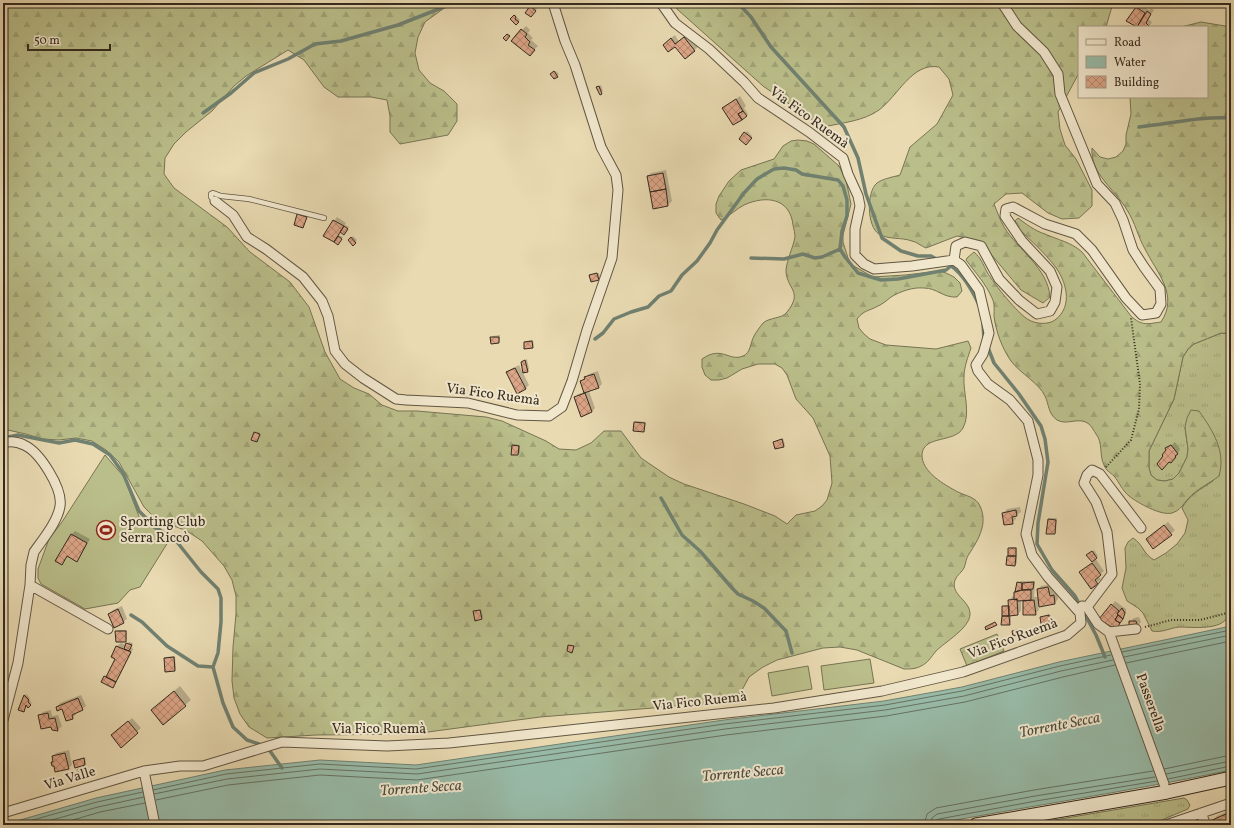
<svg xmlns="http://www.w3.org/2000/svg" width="1234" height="828" viewBox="0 0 1234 828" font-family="Vollkorn,serif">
<defs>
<pattern id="grass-tufts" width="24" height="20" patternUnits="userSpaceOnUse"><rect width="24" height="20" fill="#babe8a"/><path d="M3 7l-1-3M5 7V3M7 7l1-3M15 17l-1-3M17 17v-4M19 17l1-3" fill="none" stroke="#a0a377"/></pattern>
<pattern id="forest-firs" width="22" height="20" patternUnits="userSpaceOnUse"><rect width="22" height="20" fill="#babe8a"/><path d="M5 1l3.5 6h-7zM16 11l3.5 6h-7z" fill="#a0a377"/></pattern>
<pattern id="park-crowns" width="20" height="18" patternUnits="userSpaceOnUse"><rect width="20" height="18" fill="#babe8a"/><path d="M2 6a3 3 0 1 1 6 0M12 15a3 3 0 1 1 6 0" fill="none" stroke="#a0a377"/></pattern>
<pattern id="building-cross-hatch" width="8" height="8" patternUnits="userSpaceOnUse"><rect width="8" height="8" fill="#dca587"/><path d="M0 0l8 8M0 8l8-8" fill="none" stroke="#b3876e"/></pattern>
</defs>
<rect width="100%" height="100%" fill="#e9dab2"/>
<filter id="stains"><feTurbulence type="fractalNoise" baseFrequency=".005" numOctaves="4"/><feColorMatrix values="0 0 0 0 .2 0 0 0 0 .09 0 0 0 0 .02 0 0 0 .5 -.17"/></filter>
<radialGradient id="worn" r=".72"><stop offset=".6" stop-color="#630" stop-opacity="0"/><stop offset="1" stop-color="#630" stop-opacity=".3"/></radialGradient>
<path fill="url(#grass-tufts)" stroke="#777454" d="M1221,333l10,1v253l-3,4c-1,8 3,18 0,25 -6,15 -36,11 -49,11 -9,1 -17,6 -27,4l-9,-18 -5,-5 -11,-7 -5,-13 4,-20 -1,-20 3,-6 5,-4c10,6 10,16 21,22l12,-7 11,-9 8,-11 3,-13 -6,-12c7,-13 19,-19 31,-27l-28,-54 3,22 -1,8 -8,16 -6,6 -8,2 -8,-1 -6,-5 -2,-7v-17l25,-52 9,-42 5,-8 6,-5z
M1184,798l3,2 3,5 -2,4 -36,15 -7,1h-120z"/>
<path fill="url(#forest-firs)" stroke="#777454" d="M3,3h448l-26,19 -7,15 -3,16 4,17 11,13 14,8 13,13v17l-9,14 -48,9 -10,-12v-16l-3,-16 -16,-3h-33l-14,-10 -20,-27 -16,-10 -42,26 -12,10 -22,25 -26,21 -12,12 -9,14 -1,16 10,14 53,39 23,25 40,30 19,25 16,45 15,27 14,9 15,6 13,11 16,6h19l69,6 16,4 44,20 13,8 17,1 15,-7 13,-12h17l20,27 28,19 15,7 60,20 31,12 12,8 9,-9 19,-4 7,-5 5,-6 5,-17 -2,-27 -17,-38 -17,-19 -9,-24 -5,-7 -7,-4h-17l-16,5 -15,9 -8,2h-8l-6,-5 -3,-8v-8c20,-14 27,3 41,-3 8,-3 7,-13 11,-20 2,-4 6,-9 9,-13 7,-6 19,-4 24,-11 17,-21 -1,-23 -1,-42 1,-11 7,-22 9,-33 0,-3 -1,-8 -2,-12 -3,-27 -27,-30 -49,-20 -8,4 -14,11 -23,15l-5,-7v-9l3,-8 10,-15 12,-11 33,-11 9,-13 8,-5 7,-1 9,1 7,3 25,22 7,14 5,24 -8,31v7l5,16 4,7 21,12 32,-2 34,-4 7,2 8,4 6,6 2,8 -5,6c-14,1 -20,-9 -33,-9 -11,-1 -23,3 -33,9 -4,3 -8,7 -13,9 -9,5 -14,4 -21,13l2,9 5,6 6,5 16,6 50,4 32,-8 3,7c-3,9 -7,19 -7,29 -1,16 7,36 -1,51 -8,15 -39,7 -41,26 -1,18 23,31 36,38 8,4 18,5 22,14 8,17 -1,33 -11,48 -3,4 -3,9 -5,14 -2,4 -7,7 -9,12 -5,15 15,20 15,34 0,14 -25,28 -34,37 -5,6 -8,12 -15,15 -5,3 -11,3 -17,3l-47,-19 -17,-3 -17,1 -46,12 -14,7 -14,10 -8,15 -13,10 -188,15 -127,17 -97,1 -49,3 -18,-11 -9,-13 -6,-16 -2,-17 1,-34 3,-33v-18l-4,-16 -8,-14 -22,-25 -15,-10 -31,-12 -12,-12 -25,-45 -13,-12 -14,-9 -16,-3 -17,2 -17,-1 -16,-5 -23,-5z
M674,3h439l-7,24h-27v46l-21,39 2,17 5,16 11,14 16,31v16l-13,12 -17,1 -14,-6 -26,-20 -16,1 -12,10c3,7 6,16 10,23 14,23 44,41 46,70l-7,6 -22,-13 -41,-49 -23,-5 -31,12c-5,-2 -9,-6 -14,-7 -11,-4 -23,-1 -33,-7 -12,-7 -13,-42 -2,-51 5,-4 16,-6 23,-8l10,-28 27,-23 16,-29 -4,-16 -10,-12c-27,-5 -41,29 -60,43 -15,11 -38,13 -56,17l-60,-41 -86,-77z
M1201,22l30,5v65l-5,7 5,10v225l-10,-1 -27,11 -6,5 -5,8 -9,42 -25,52v17l2,7 6,5 8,1 8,-2 6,-6 8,-16 1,-8 -3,-22 2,-9 4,-8 8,1c14,20 27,40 20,65 -10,8 -23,13 -31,23 -6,6 -7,11 -16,14 -11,3 -34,-10 -43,-17 -7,-6 -10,-14 -15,-20 -4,-4 -8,-5 -10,-11 -5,-10 -1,-23 -8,-31 -2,-3 -4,-7 -7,-10 -10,-8 -22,2 -32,-4 -9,-6 -8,-16 -12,-24 -5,-12 -25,-23 -34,-35 -9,-13 -15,-29 -17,-45 0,-6 1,-12 -2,-18 -6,-14 -17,-26 -26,-38l1,-2 7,-6c7,6 9,12 13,20 7,12 31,42 42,48 7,4 19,5 26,0 19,-14 11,-40 -1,-55 -11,-14 -24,-25 -36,-37l-3,-7 3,-3c8,6 17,13 27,16 13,6 26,8 37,18l49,64c11,10 16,8 30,6 18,-27 -4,-49 -16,-73 -7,-12 -10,-27 -18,-39 -12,-21 -37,-36 -35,-62l8,9 8,2 8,-2 7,-6 3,-7v-9l5,-21 -1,-17h77v-70h-26z"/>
<path fill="url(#park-crowns)" stroke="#777454" d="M997,634l7,17 -37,15 -7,-17z"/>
<path fill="#babe8a" stroke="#777454" d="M105,455l19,22 16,42 30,20 -30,48 -10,3 -12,13 -33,6 -44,-25 -3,-6v-9l11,-30 13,-17z
M870,659l4,24 -50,7 -3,-24z
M808,666l4,23 -40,7 -4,-23z"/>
<path fill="#98bba8" stroke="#708171" d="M1231,626v144c-100,21 -201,36 -302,55h-926l93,-27 129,-28 95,-10 96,5 308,-45 160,-19 78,-14 97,-25z"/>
<path fill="#0003" d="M1140,4l9,6 2,-2 3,2 -6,9 4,3 -3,5h-11l-10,-6z
M532,5l5,4 -4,5 -2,-7z
M516,14v2l4,4 -4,4 -5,-5z
M526,26l4,4 -2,3 5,5 -2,2 7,6 -8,8 -8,-24z
M675,35l4,7 9,-7 10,12 -4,3 -19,-5 -8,-4z
M556,71l3,3 -2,2 -4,-4z
M601,85l2,6 -3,3 -3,-7z
M740,96l6,10 -2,2 4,6 -2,2 -23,-8z
M747,131l5,5 -6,8 -6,-5z
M666,170l6,31 -4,4 -14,2 -6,-31 3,-3z
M300,213l8,3 -5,11 -5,-13z
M337,217l9,6 -1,2 4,2 -3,5h-5l-2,3 4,2 -5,7 -14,-9z
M353,236l4,4 -4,4 -4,-4z
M599,273l1,5 -2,1 -7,-3z
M500,335v5l-1,2 -8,-4 2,-2z
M533,340l1,6 -2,1 -7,-5 1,-1z
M527,359l2,10 -1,2 -6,-9z
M519,365l10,20 -4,4 -17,-17 3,-3z
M598,371l4,13 -3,3 -10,4 6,17 -3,4 -17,-14 3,-4 7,-2 -4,-10 8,-8z
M514,393l1,4 -7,4 -2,-5z
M636,421l10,1 -1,7 -2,2 -8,-9z
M783,438l2,7 -2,1 -9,-4z
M1175,442l5,7 -5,10 -5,2 -3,-12z
M514,444l6,1v8l-2,1 -5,-8z
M1020,507l1,5 -6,4 1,3 -4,4 -8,-10 3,-4z
M1050,518h7l-1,14 -1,1 -6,-14z
M1168,522l7,8 -4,4 -20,1z
M75,531l15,8 -10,18 -3,4 -9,-6 -7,9 -5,-3 16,-27z
M1011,547h6v16l-2,2 -6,-17z
M1094,550l4,6 -3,2 9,13 -6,5 3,3 -10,8 -11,-15 13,-10 -5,-7z
M1020,581h15l-1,16h4v-8l3,-3 11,-2 2,9 3,-1 1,7 -3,4 -17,3 1,4 -4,4h-11v-14h-3v11l-4,3 -6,1v7l-2,2 -6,-17 2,-2h4v-5l4,-4h2v-4z
M1115,601l11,8v4l-10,16 -15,-10z
M122,606l5,13 -4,3 -14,-8 4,-4z
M481,609l2,8 -2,1 -7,-6z
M1050,614l2,6 -10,3 -1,-6z
M1139,617l2,5 -4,4 -7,-4 4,-4z
M1018,629l1,3 -1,2 -5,-3z
M118,630h9v9l-1,2 -10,-9z
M129,642l4,1 -2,4 2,2 -14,28 -2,2 -12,-2 1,-2 2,1 8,-18 -3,-2 4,-10 4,-3 5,2z
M175,656l1,13 -2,1 -9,-12 2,-1z
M180,686l11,14 -6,5 -33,5z
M26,694l4,4 -1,2 3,3 -4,3 -1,-1 -3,6v-16z
M81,695l5,11 -4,3 -7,3 1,2 -3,4 -11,-10 -5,-1 3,-4z
M51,710l1,6 6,-1 4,11 -4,4 -5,-1 -1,-3 -12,-11 3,-3z
M132,718l9,10 -20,18 -5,-14z
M69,750l3,15 -4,3 -14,-3 -2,-3 2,-1 -1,-5 3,-3z
M85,757l1,6 -1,2 -11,-4z
M85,766l2,8 -1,1 -6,1 -1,-6z
M1231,810v15h-18l-2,-3 6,-6z"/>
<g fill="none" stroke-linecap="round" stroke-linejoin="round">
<path stroke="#667263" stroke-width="1" d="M1122,652l109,-22
M1124,657l107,-22
M1126,663l105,-22
M1164,769l67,-14
M1166,774l65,-13
M1168,779l63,-13
M153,790l73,-16 94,-10 96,5 308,-45 161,-19 77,-14 98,-25 51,-11
M154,794l73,-15 93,-10 97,5 308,-45 160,-19 79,-14 97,-25 52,-11
M156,800l72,-15 92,-10 97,5 309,-45 160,-19 79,-14 98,-25 52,-12
M15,825l82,-23 46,-10
M34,825l64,-18 46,-10
M56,825l44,-13 45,-9
M924,825l3,-11 9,-6 98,-18 119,-19
M930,825l2,-7 5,-4 98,-18 120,-19
M935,825v-4l4,-2 97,-18 121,-20"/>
<path stroke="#708171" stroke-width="3.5" d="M738,3l13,14 20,30 73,80 14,31 8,36 16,44 19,13 17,5h13l7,4
M203,113l28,-20 23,-20 34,-14 27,-15 26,-3 57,-16 56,-22
M1139,127c31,-3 61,-11 92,-9
M751,258l33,1 19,-5 12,4 7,-1 18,-8
M946,263c15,7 26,27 33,42
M983,324l1,14
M595,339l8,-6 11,-14 17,-7 17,-5 11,-11 12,-5 11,-16 15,-14 13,-18 7,-13 27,-37 13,-14 17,-10 10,-1 12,2 6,4 36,6 5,6 4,14v16l-5,15 -2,18 5,8 13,16 23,7 17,-1 48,-9 5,-4
M987,345l7,18 25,31 22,32 4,13 3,23 -10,61 -1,21 15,26 23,26 21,39 9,22
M3,438l15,-3 41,8 16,-3 18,4 17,11 13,18 16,38 15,15 23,16 24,30 17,17 3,9v24l-3,31 -5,14 10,36 10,24 14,13 12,4 11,7 12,17
M661,498l21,37 18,16 32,37 6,6 15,7 11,7 22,23 6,22
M131,615l11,7 25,24 31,20 15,1"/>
</g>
<path fill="url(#building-cross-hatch)" stroke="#342a1e" d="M530,6l6,5 -5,6 -6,-4z
M1136,7l9,6 -8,14 -11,-6z
M1147,11l4,3 -5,9 3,3v1h-12z
M514,15l2,2 -1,2 4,3 -3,3 -6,-6z
M521,29l6,5 -2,3 5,5 -2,3 7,5 -5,6 -19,-15z
M507,34l3,2 -4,5 -3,-3z
M684,37l11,14 -10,8 -10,-12 -7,5 -5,-7 8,-7 4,6z
M554,71l4,6 -4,2 -4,-5z
M599,86l3,8 -2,1 -4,-8z
M736,99l7,12 -5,3 4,6 -9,5 -11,-17z
M743,111l4,5 -5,4 -4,-6z
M744,132l8,6 -6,7 -7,-6z
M663,173l3,16 -16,3 -3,-16z
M666,189l2,17 -15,3 -3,-17z
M297,214l10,3 -4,11 -9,-3z
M333,220l11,6 -10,16 -11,-6z
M344,226l4,3 -4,6 -4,-3z
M338,236l4,3 -4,6 -4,-3z
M351,237l5,6 -3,3 -5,-6z
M597,273l2,7 -8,2 -2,-7z
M490,337h9v6l-8,1z
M532,341l1,7 -9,1v-7z
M525,360l3,12 -5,1 -2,-11z
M515,368l11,21 -9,5 -11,-22z
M594,374l5,14 -15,5 -4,-12 5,-2 -1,-2z
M512,393l2,7 -7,2 -2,-6z
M585,393l7,19 -11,5 -7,-20z
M634,422l11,1 -1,9 -11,-1z
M254,432l6,2 -3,8 -6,-2z
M782,439l2,8 -9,2 -2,-7z
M512,445l7,1 -1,9h-7z
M1171,445l7,9 -3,2 1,1 -5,6 -2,-1 -7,8 -5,-6 6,-8 -1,-1 4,-5 -1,-2z
M1016,510l1,6 -5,1 1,7 -9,1 -2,-12z
M1048,519l8,1 -1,14h-9z
M1164,525l8,10 -19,14 -7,-10z
M71,534l16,9 -10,19 -10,-6 -5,9 -7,-4z
M1008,548h8v8h-8z
M1092,551l5,7 -5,4 -6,-7z
M1007,556h9l-1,10 -9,-1z
M1092,563l9,12 -6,5 3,4 -7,5 -12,-17z
M1017,582l5,1v7l-7,2z
M1034,582l-1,7 -11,1v-7z
M1048,587l2,9 4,-1 1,9 -16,3 -2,-18z
M1022,590h9v10l-13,1 -1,-2 -3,1v-8z
M1017,599l1,16 -9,1 -1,-16z
M1034,600l2,15h-13v-14z
M1111,604l8,7 -2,3 1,1 -3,5 5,3 -4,7 -17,-11z
M1002,606h7v10h-7z
M1122,608l3,5 -2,6 -6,-5z
M118,609l6,14 -10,5 -6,-14z
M480,610l2,9 -7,2 -2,-10z
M1049,615l1,7 -9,2 -1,-7z
M1118,615l5,4 -3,4 -5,-3z
M1002,616h7l1,9h-9z
M1129,621h7l2,6h-9z
M995,622l2,3 -11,5 -1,-3z
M1017,630l1,5 -5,1 -1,-5z
M115,631h11v11h-10z
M126,643l6,2 -3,6 -5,-2z
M568,645l6,1 -2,7 -5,-2z
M116,646l15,6 -15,30 -10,-5 9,-18 -4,-2z
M174,657l1,14 -10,1 -1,-14z
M104,676l12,6 -3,6 -12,-6z
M174,691l12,15 -23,19 -12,-15z
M24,695l5,5 -1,2 3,3 -3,3 -2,-3 -2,7 -6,-2z
M78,698l5,12 -11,5 1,4 -7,2 -4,-12 -5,2 -1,-4z
M48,713l1,6 6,-1 3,13 -6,-1 -1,-3 -10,2 -3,-14z
M128,721l10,12 -17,15 -10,-13z
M65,753l4,16 -14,3 -1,-6h-2l-1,-4h2l-1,-6z
M84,758l1,7 -10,3 -2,-7z
M84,767l2,9 -7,1 -1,-8z
M1226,814l5,11h-19l-2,-4z"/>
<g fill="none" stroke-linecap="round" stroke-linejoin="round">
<g stroke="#615643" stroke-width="6">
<path id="lane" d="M215,201l-4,-4v-3l2,-1 8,3 28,3 75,19"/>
</g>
<g stroke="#615643" stroke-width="11">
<path id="street" d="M215,201l18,14 14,22 19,12 37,28 19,24 6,15 7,35 10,13 18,14 33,21 10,1 62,3 49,12 32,1 13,-9 10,-26 15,-51 25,-72 6,-68 -2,-15 -15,-28 -26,-82 -10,-24 -12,-38
M954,260l2,-14 9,-4 16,4 18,33 20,21 18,14 13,-3 5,-9 2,-15 -7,-16 -28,-30 -17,-25 1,-7 7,-2 32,17 31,10 16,16 34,48 16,17 14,-2 5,-9 -1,-15 -16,-22 -11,-17 -10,-30 -8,-17 -18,-19 -37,-90 -2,-20 -14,-22 -27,-26 -15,-23
M3,443c7,-2 15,-1 21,2 16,7 39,44 36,61 -2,15 -17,33 -26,46l-3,13 -1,20 -12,78 -15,57
M30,585l78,44
M1082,606l5,1 11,17 11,8 27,-3
M1087,607l25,-33 -5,-42 -11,-30 -12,-19 3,-8 5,-5 8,4 41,54
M1109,632l55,152
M144,771l11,54
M3,813l141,-42 36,-5h23l79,-24 105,4 62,-3 325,-35 108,-17 81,-19 104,-37 14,-12 -1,-10 -32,-36 -16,-22 -6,-21 12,-59v-15l-10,-39 -18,-21 -22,-16 -10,-13 -2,-6 7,-11 6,-21 -10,-43 -18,-25 -7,-5 -42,6 -38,3 -10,-5 -9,-9v-26l5,-23 -2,-10 -10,-22 -5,-16 -34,-26 -51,-34 -14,-16 -35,-33 -34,-26 -14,-20
M1201,813l5,12
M1166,825l65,-22"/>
</g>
<g stroke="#342a1e" stroke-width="15">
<path id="secondary" d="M976,825l191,-33 64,-14"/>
</g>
<path stroke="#342a1e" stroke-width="2" stroke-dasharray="1 2" stroke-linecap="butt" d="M1106,467l25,-27 8,-31 1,-25 -9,-66
M1145,627l26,-7h29l31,-8"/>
<use href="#lane" stroke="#f1e7cd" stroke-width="4.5"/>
<use href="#street" stroke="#f1e7cd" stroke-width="9"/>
<use href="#secondary" stroke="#f1e7cd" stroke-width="13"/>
</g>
<defs>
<g id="stadium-ring" transform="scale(1)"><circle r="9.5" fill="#f1e7cd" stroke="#8f2418" stroke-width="1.5"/><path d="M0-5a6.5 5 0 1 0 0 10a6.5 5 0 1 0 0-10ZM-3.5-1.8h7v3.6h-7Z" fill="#8f2418"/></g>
</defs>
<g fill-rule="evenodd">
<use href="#stadium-ring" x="106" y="530"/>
</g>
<g text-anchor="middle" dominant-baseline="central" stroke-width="4" stroke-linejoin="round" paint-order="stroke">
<g font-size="14" fill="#342a1e" stroke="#f1e7cd">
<text transform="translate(809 118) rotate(36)">Via Fico Ruemà</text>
<text transform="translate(493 395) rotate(8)">Via Fico Ruemà</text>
<text transform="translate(1013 639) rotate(-20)">Via Fico Ruemà</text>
<text transform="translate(700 702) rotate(-6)">Via Fico Ruemà</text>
<text transform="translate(1150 703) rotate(70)">Passerella</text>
<text x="379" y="729">Via Fico Ruemà</text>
<text transform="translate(70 779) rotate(-17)">Via Valle</text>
</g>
<g font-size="14" fill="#342a1e" stroke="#f1e7cd" text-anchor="start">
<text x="120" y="522">Sporting Club<tspan x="120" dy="16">Serra Riccò</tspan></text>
</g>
<g font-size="15" font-style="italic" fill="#4d4e40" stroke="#f1e7cd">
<text transform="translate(1060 726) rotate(-11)">Torrente Secca</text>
<text transform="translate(743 774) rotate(-5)">Torrente Secca</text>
<text transform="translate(421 789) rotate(-4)">Torrente Secca</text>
</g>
</g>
<rect width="1234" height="828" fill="none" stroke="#e9dab2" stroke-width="16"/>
<rect x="4" y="4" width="1226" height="820" fill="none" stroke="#342a1e" stroke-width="2"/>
<rect x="8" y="8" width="1218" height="812" fill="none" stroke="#342a1e"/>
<rect x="1078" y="26" width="130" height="72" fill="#f1e7cd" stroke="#a59b87"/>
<rect x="1086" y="39" width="20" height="6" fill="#f1e7cd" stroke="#a59b87"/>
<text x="1114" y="46" font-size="12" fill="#342a1e">Road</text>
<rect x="1086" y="56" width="20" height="12" fill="#98bba8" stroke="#a59b87"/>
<text x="1114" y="66" font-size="12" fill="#342a1e">Water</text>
<rect x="1086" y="76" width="20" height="12" fill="url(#building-cross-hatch)" stroke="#a59b87"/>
<text x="1114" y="86" font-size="12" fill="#342a1e">Building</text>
<path d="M28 44v6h82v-6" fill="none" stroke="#342a1e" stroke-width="2"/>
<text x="34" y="44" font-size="12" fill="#342a1e" stroke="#f1e7cd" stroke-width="3" paint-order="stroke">50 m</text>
<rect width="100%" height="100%" filter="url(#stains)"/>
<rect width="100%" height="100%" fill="url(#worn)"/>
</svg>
